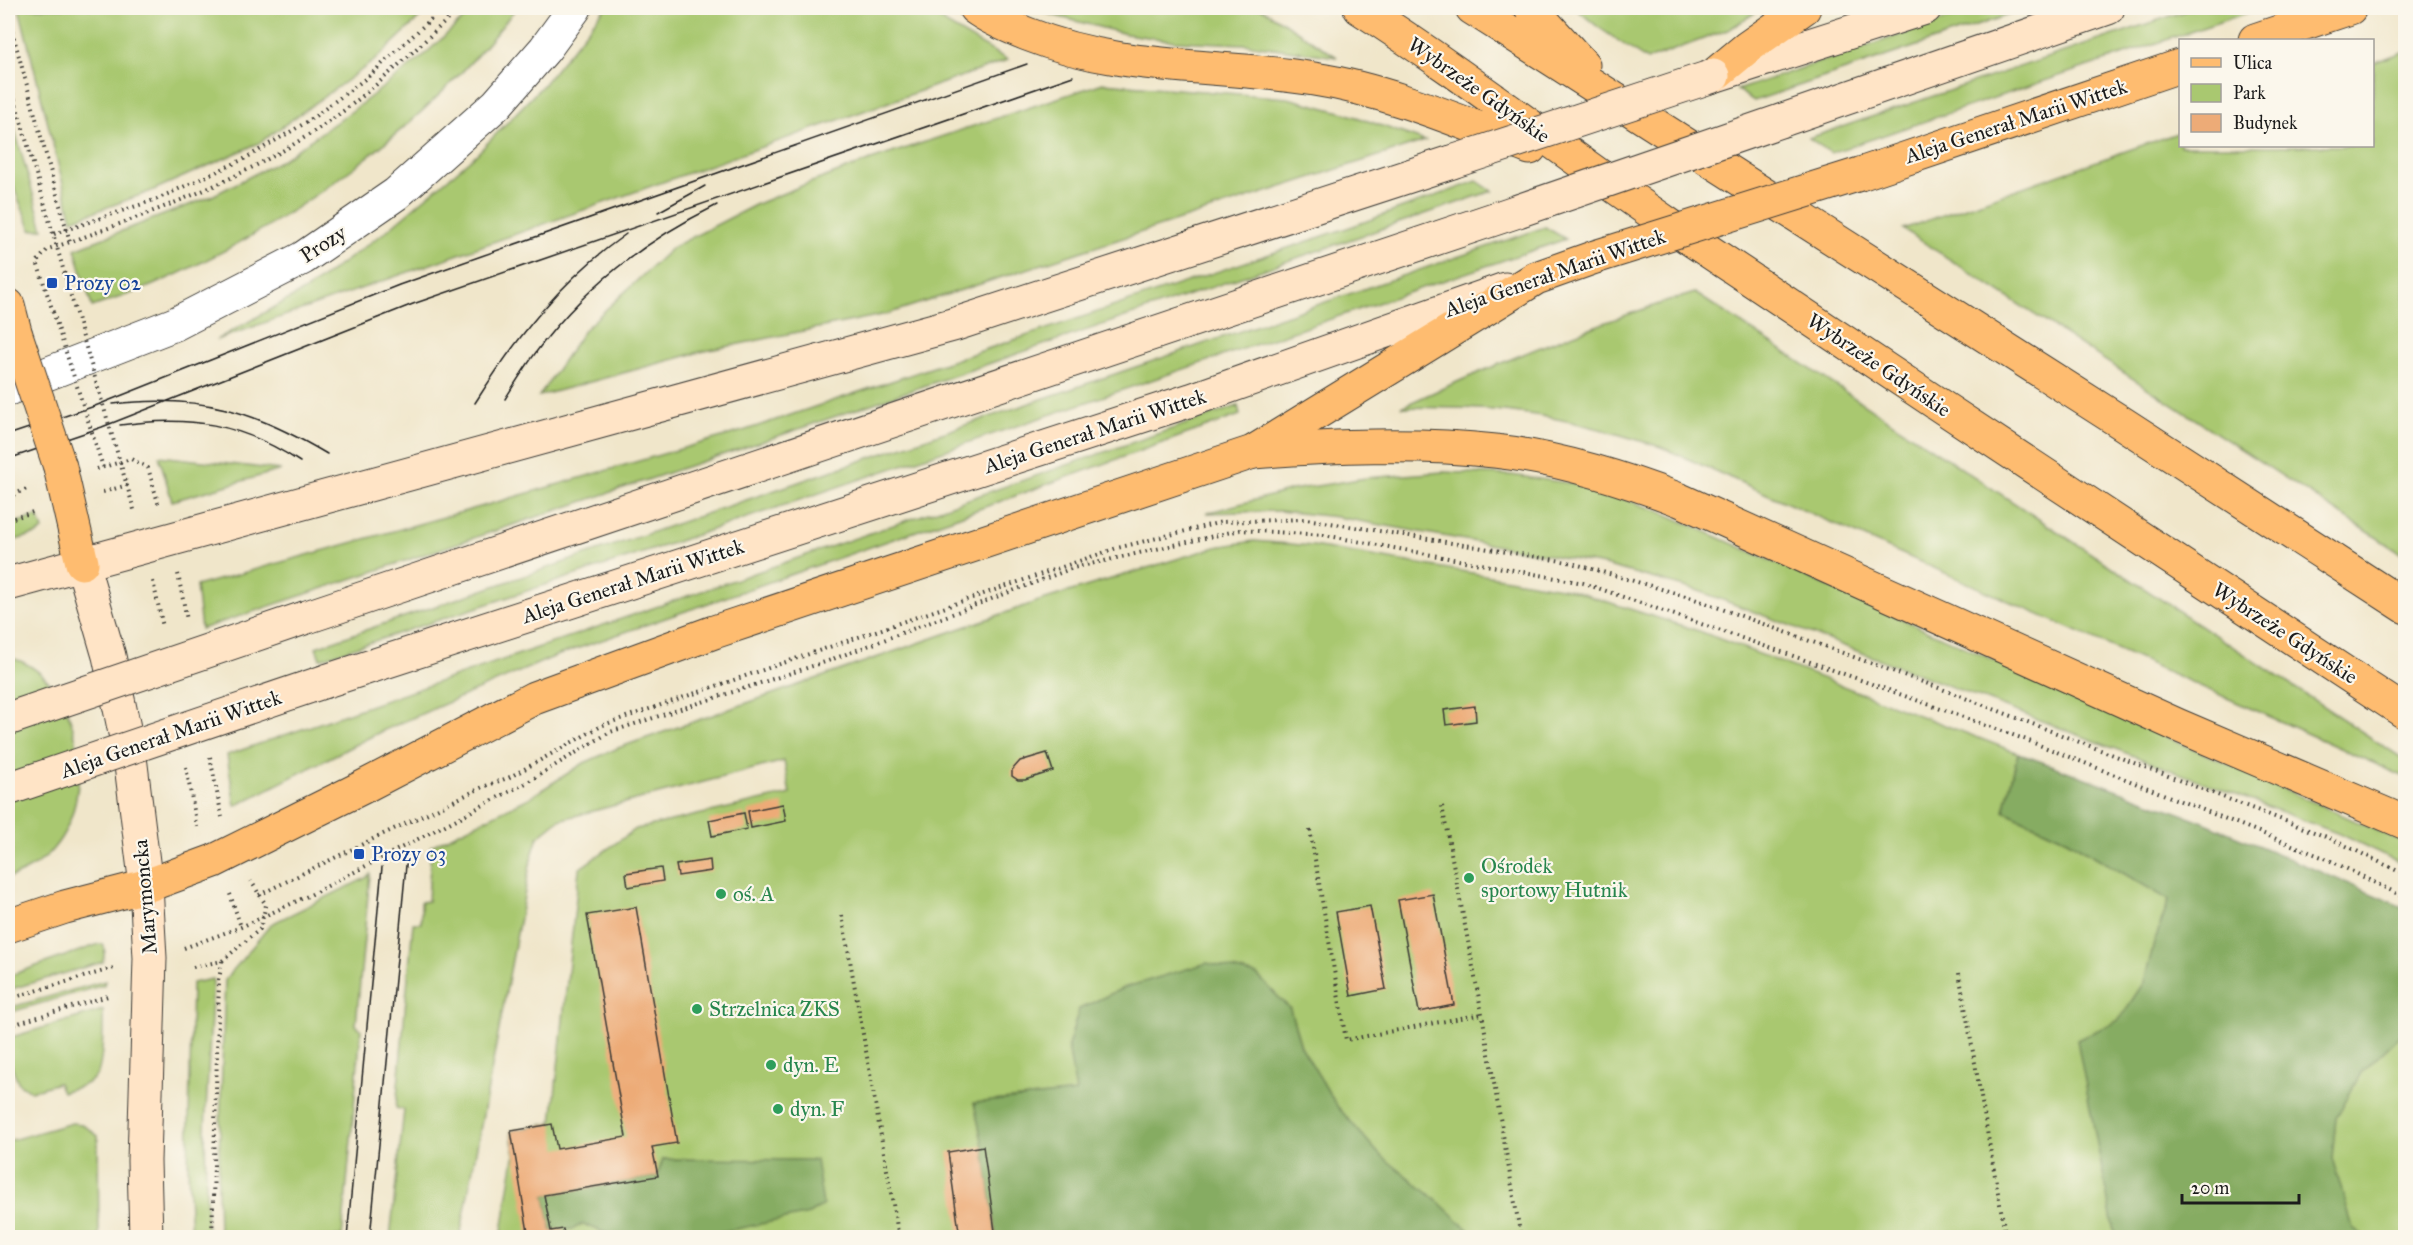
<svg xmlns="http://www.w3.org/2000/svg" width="2413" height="1245" viewBox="0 0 2413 1245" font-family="'IM FELL Great Primer',serif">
<rect width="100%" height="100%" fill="#fbf7ec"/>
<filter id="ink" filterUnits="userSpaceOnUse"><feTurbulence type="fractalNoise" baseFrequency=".0167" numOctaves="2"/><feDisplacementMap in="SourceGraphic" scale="12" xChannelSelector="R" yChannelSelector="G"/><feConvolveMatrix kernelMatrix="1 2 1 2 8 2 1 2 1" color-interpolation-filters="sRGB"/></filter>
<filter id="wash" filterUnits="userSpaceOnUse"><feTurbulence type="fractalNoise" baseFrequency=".008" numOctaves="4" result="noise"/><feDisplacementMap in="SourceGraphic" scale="24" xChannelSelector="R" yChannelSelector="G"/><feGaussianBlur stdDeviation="1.35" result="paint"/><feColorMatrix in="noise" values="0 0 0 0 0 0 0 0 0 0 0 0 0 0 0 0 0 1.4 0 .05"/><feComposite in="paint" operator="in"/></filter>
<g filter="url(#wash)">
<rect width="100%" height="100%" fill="#f0e6ca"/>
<path fill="#a9c870" stroke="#627246" stroke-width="1.5" d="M19,8h411l-56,53 -115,82 -110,49 -77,28z
M475,8h41c-88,118 -228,219 -363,277 -20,8 -41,15 -61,22l-17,-58 135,-52 72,-37 70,-49 70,-54z
M605,8h321l22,17 60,35 -792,280 91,-51 78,-57 92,-78 66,-69z
M1034,8h227l76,49 -92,-13 -70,-3 -49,-7 -74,-19z
M1575,8h187l-32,21 -83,31 -49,-33z
M1980,8h49l-275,93 -17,-11z
M2194,8h67l-430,145 -22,-15z
M2405,51v505l-502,-327 277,-97v14h192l1,-83z
M1103,83l185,15 60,16 77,27 -538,173 -187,38 -161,44 46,-67 88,-82 84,-43 47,-19 64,-24z
M8,106l35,123 -12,1 -23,-57z
M1477,181l15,10 -743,255 -548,183 -5,-43 284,-79 266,-77 607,-204z
M1545,227l21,12 -896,305 -350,115 -4,-12z
M1695,293l710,467v17l-744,-330c-46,-14 -92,-28 -140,-34 -40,-6 -80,-5 -120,-6 94,-43 195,-85 294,-114z
M1238,406l2,9 -286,103 -398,138 -174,75 -147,75 -8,-51z
M159,456l122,14 -109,31z
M1443,472l68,3 72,10 76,26 746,332v22l-63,-30 -643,-244 -95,-26 -267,-48 -58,-6 -73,2 86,-23 74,-12z
M38,516l5,14 -6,4 -29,8v-17z
M1254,541l59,5 254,43 132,42 319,122 -14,58 63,29 338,198v199h-1904l13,-80 -3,-26 41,-8 27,-254 57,-40 154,-35 -6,-33 -225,59 -21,17 -7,22 -71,378 -70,1 14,-128 -8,-2 17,-185h8v-21l7,-1 3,-55 98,-48 55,-35 34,-15 421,-147 177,-54z
M8,657c75,18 91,139 45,192 -12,15 -28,23 -45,29z
M370,874l-14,151 5,5 -19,207h-123l-1,-51 7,-206 46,-56 95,-46z
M99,944h4l2,5 -2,13 -95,28v-14z
M213,979l-8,150 2,108h-16l-3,-71 4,-183z
M105,981l-1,4 -96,28v-5z
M103,1010c0,13 1,57 -7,66 -8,10 -23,12 -34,16l-4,-9 -27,8 -12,-7 -8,-20h-3v-26z
M72,1123l10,1 16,12 1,101h-91v-96z"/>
<path fill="#86ac62" stroke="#51643f" stroke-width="1.5" d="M2018,753l183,68 204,87v130l-4,-3 -40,38 -25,45 -4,40 21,70 13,9h-251l-38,-197 42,-20 25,-38 10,-39 15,-43 -102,-60 -63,-29z
M1207,963l50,12 33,34 11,37 36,60 42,48 55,44 38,35v4h-476l-13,-91 -9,-43 102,-11 -8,-46 11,-37 44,-21z
M663,1159l153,1 7,45 -14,9 -112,23 -79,1 -35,-14 -10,5 -22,2 -7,-36 113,-19z"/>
<g id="blocks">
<path fill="#edab77" d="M1475,706l1,15 -30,4 -2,-15z
M1047,753l6,18 -28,9h-7l-6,-4v-6l8,-9z
M783,804l3,17 -35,7 -3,-17z
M744,813l3,16 -35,7 -3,-16z
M710,860l1,11 -33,5 -2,-11z
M661,868l2,13 -35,6 -2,-14z
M1433,894l21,111 -35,7 -21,-112z
M1370,906l16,83 -35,7 -15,-84z
M636,907l41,236 -25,4 6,29 -114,19 7,36 12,-2 2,9h-36l-18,-107 41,-7 5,25 69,-12 -39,-222z
M983,1146l13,92h-36l-12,-86z"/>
</g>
</g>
<g filter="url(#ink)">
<use href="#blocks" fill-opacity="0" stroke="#3c3a36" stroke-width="1.5"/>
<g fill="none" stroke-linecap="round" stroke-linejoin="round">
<g stroke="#3c3a36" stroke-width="35">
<path id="street" d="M8,389l167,-65 128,-66 93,-64 101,-90 48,-55 30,-41"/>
</g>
<g stroke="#3c3a36" stroke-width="35">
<path id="secondary" d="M1713,76l212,-68
M1783,120l325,-112
M82,563l27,93 21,101 16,129 4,72 -6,203 2,77
M8,584l948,-260 496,-162
M307,617l1211,-406
M326,681l865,-281 314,-111"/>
</g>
<g stroke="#3c3a36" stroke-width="35">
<path id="primary" d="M2255,40l95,-32
M1860,174l320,-108
M8,926l57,-19 81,-21 68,-25 149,-74 171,-89 180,-66 539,-180 283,-174 59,-21"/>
</g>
<g stroke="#3c3a36" stroke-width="35">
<path id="highway" d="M975,8c15,11 34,19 52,26 95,38 189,29 287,45 73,11 147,43 216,69
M1360,8c106,68 206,146 311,218 244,164 489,325 735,487
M1472,8l650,415 284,184
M1531,8l52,57
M1713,76l35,-29 56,-39
M8,305l7,27
M1253,452c78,-6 163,-10 242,-1 64,7 125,26 185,49l497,225 229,98
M60,467l22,96"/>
</g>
<path stroke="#3c3a36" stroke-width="4" stroke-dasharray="1.5 4.5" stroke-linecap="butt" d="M8,8l1,12 61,222c83,-30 166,-60 240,-108 56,-35 102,-82 150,-126
M8,76l66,231
M54,234l103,-35 87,-40 63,-37 62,-46 74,-68
M53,312l-16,-50 11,-13 22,-7
M120,462l15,51
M97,469l34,-10 17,9 11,38
M103,492l25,-7
M8,497l21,-9
M8,520l25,-8
M178,574l9,46
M153,581l10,46
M210,757l12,60
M186,767l11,60
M1442,806l40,208 39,224
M1310,830l36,210 136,-26
M230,894l11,33
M259,895l120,-59 104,-49 27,-10 93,-52 514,-177 105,-26 84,-3 262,43 121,35 250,91 393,151 74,36
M842,915l57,323
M184,948l57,-21 69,-32 216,-112 84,-51 218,-71 245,-93 167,-38 84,5 259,48 239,83 202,73 303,120 79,39
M193,967l29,-6 38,-32 6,-24 -15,-24
M1959,973l47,265
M8,999l106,-31
M8,1026l100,-30
M212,1238l7,-258 3,-19"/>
<use href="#street" stroke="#fff" stroke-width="33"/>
<use href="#secondary" stroke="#ffe4c6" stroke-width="33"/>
<use href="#primary" stroke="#febc70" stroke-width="33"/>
<use href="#highway" stroke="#febc70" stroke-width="33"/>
<path stroke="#1c1c1c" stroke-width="1.5" d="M658,212l47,-26
M505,399c13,-20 26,-42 42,-61 46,-58 103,-100 170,-133
M475,403c42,-66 86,-123 151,-169
M113,404c87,-10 140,6 214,50
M120,425c69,-10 121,-2 180,37
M8,435l87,-29 304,-121 628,-221
M8,459l94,-32 311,-123 660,-228
M347,1238l35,-371
M370,1238l37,-383"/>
<g stroke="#3c3a36" stroke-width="35" stroke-linecap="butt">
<path id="secondary-bridge" d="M1452,162l261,-86
M1518,211l265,-91
M8,719l299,-102
M8,789l318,-108"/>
</g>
<g stroke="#3c3a36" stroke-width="35" stroke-linecap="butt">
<path id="primary-bridge" d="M1595,257l265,-83"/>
</g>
<g stroke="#3c3a36" stroke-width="35" stroke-linecap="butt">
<path id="highway-bridge" d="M15,332l45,135"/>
</g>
<path stroke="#3c3a36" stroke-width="4" stroke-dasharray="1.5 4.5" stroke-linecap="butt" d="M74,307l46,155
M53,312l50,155"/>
<use href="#secondary-bridge" stroke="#ffe4c6" stroke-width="33"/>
<use href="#primary-bridge" stroke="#febc70" stroke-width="33"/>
<use href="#highway-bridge" stroke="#febc70" stroke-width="33"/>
</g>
</g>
<g fill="#1a4fb4" stroke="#fbf7ec" stroke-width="2">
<rect x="46" y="277" width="12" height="12" rx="3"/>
<rect x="353" y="848" width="12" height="12" rx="3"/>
</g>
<g fill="#2e9e5b" stroke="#fbf7ec" stroke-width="2">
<circle cx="1469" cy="878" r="6"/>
<circle cx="721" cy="894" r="6"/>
<circle cx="697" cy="1009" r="6"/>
<circle cx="771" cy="1065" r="6"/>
<circle cx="778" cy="1109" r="6"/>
</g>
<g text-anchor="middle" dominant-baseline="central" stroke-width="4.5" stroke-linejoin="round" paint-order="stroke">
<g font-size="21" fill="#1c1c1c" stroke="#fbf7ec">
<text transform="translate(1479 90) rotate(35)">Wybrzeże Gdyńskie</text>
<text transform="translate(2016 121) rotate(-18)">Aleja Generał Marii Wittek</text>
<text transform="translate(323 244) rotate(-33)">Prozy</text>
<text transform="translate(1555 273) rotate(-19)">Aleja Generał Marii Wittek</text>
<text transform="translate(1879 365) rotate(34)">Wybrzeże Gdyńskie</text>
<text transform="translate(1095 431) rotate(-18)">Aleja Generał Marii Wittek</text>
<text transform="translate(633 581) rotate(-18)">Aleja Generał Marii Wittek</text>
<text transform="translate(2285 633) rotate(33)">Wybrzeże Gdyńskie</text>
<text transform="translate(171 734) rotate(-19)">Aleja Generał Marii Wittek</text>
<text transform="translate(145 897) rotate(-95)">Marymoncka</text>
</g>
<g font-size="21" fill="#164399" stroke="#fbf7ec" text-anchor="start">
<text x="64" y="283">Prozy 02</text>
<text x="371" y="854">Prozy 03</text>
</g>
<g font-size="21" fill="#27864d" stroke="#fbf7ec" text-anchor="start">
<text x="1481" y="866">Ośrodek<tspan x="1481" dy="24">sportowy Hutnik</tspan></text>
<text x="733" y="894">oś. A</text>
<text x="709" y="1009">Strzelnica ZKS</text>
<text x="783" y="1065">dyn. E</text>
<text x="790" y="1109">dyn. F</text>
</g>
</g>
<rect width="2413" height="1245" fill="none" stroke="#fbf7ec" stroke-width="30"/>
<rect x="2179" y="39" width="195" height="108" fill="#fbf7ec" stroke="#a29f99" stroke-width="1.5"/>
<rect x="2191" y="58" width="30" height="9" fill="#febc70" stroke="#a29f99" stroke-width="1.5"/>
<text x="2233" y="69" font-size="18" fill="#1c1c1c">Ulica</text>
<rect x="2191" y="84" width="30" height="18" fill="#a9c870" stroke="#a29f99" stroke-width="1.5"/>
<text x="2233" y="99" font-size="18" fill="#1c1c1c">Park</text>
<rect x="2191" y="114" width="30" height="18" fill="#edab77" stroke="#a29f99" stroke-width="1.5"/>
<text x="2233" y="129" font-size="18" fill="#1c1c1c">Budynek</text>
<path d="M2182 1194v9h117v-9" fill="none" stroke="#1c1c1c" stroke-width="3"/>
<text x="2191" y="1194" font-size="18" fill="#1c1c1c" stroke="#fbf7ec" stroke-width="4.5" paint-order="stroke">20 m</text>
</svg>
